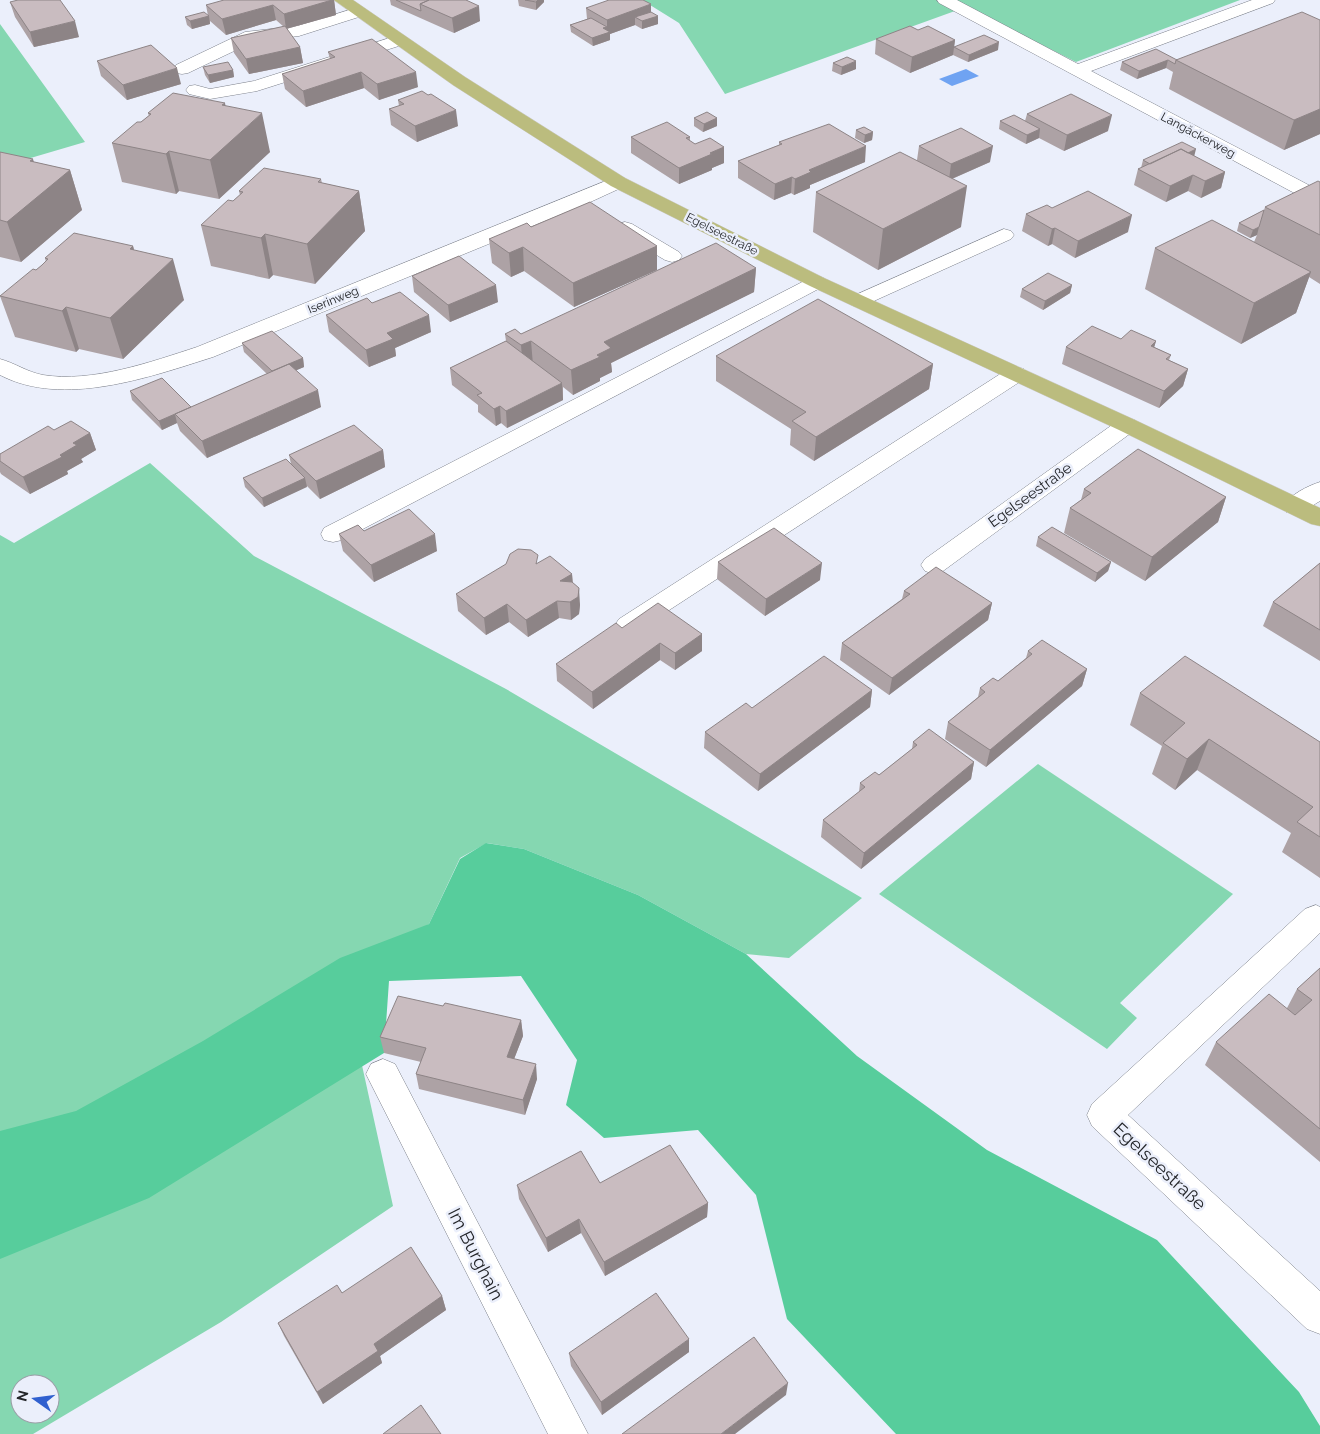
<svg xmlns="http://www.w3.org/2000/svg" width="1320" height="1434" viewBox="0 0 1320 1434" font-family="Raleway,sans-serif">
<rect width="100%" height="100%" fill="#ebeffb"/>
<path fill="#85d7b1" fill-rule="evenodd" d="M642,0h598l-164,62 -110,-55 -241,87 -46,-71z
M0,24l85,118 -85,25z
M150,463l104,93 252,133 356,209 -73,60 -43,-4 -108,-59 -114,-46 -37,-6 -27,15 -31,66 -86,55 50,227 -172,116 -188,112h-33v-899l14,8zM20,1384h30v30h-30z
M1038,764l195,130 -113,109 17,15 -30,31 -228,-155z"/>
<path fill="#57cd9c" d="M486,843l38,6 114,46 108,59 111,102 130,94 170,90 142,152 21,34v8h-424l-109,-115 -31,-124 -58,-65 -94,8 -38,-33 11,-45 -56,-84 -132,5 -5,72 -235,145 -149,61v-128l76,-20 127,-70 137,-83 89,-34 31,-65z"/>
<path fill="#6fa3f2" d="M966,69l13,7 -27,10 -13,-7z"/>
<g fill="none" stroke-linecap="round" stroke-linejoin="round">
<g stroke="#7c808a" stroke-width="1">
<path id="minor" d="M937,0h20l121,64 174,-64h23l-2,3 -182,68 229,120v14l-7,-2 -374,-200z
M359,7l6,2 2,3 -2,3 -66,21 -44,5 -67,32 -6,1 -6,-1 -3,-4 3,-4 69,-33 52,-6z
M399,35l6,1 2,4 -2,4 -148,47 -47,8 -21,-5 -3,-4 3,-4 6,-1 15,4 44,-8z
M618,176l7,2 3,4 -3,4 -39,18 -373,153c-63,20 -150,51 -213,18v-16c15,4 27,13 43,16 49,8 108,-13 154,-28z
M625,222l7,2 47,28 3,4 -3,4 -7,2 -7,-2 -47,-28 -3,-4 3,-4z
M1004,229l7,2 3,4 -3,4 -146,66 -7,2 -7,-2 -3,-4 3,-4z
M817,276l7,2 3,4 -3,4 -482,254 -9,2 -9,-2 -3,-6 3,-6 486,-250z
M1016,367l8,2 3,5 -3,5 -387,252 -9,3 -9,-3 -4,-6 4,-6 389,-250z
M1127,418l8,2 3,5 -3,5 -192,141 -9,3 -9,-3 -4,-6 4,-6 194,-139z
M1320,482v19c-12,7 -20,14 -34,11l-3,-6c7,-11 24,-20 37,-24z
M1316,905l4,2v26l-192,182 192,176v43l-13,-5 -215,-203 -5,-11 5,-11 213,-195z
M383,1059l12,5 193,370h-40l-182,-360 5,-10z"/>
</g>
<g stroke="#cfcfd0" stroke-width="1">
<path id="major" d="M334,0h19l112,77 160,101 199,100 311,142 185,88v18l-9,-2 -192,-94 -309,-144 -199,-100 -158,-101z"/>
</g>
<use href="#minor" fill="#fff" fill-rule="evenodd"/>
<use href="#major" fill="#bbbc7e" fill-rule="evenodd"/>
</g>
<path fill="#ada2a5" d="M334,0l2,15 -50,14 14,18 3,16 -54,11 -15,-21 -3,-15 53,-11 -8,-7 -50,15 -16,-14v3l-18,5 -5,-4 -2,-8 23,-1 -2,-11z
M390,0h77l13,21 -26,12 -63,-28z
M518,0h26v2l-8,8 -17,-4z
M10,2l69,35 -45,10 -19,-30z
M586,8l65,4 7,12 -16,5 -7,-4 -25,9v6l-17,6 -22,-14 -1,-7 17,-6z
M1320,20v114l-36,16 -115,-61 4,-17 -7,-4 -29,11 -17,-9 2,-8 55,-2z
M918,30l37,10 -1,7 44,3 -30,12 -15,-7 -43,18 -35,-19 1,-15z
M328,52l90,35 -39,13 -15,-12 -58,19 -21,-18 -3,-15 48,-15z
M97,61l84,23 -54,16 -26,-24z
M833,63l23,6 -15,6 -9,-4z
M203,67l30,3 1,7 -24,6 -5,-8z
M398,100l60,26 -41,16 -26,-17 -2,-16 10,-3z
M225,106l45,46 -51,47 -40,-8 -3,3 -54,-12 -10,-39 37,-27 -1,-3z
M1027,114l81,17 -44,20 -25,-13 -13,6 -27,-15 1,-8h25z
M694,118h23v8l-14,6 -9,-6z
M856,130l17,2 -1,8 -8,3 -9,-5z
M631,137h59v4l5,3 29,3v16l-12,5v2l-33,14 -48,-31z
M779,142l86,20 -55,23v3l-16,7 -3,-2 -17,7 -36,-22v-17l41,-16z
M919,146l71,16 -38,17 9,48 -83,43 -65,-38 3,-40 101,-32z
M0,152l34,10 36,8 12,40 -61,52 -21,-5z
M1194,156l31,16 -4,16 -20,10 -13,-7 -22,11 -32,-17 4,-16 3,-1 2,-8z
M321,179l1,4 37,8 6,40 -50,53 -42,-9 -4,4 -58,-13 -10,-41 32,-24 7,-6 -1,-4z
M1320,182v102l-11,-7 -13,36 -55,31 -96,-55 10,-41 99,-6 3,-7 -7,3 -13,-7 2,-8 25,-13 1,-3z
M1052,208l76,24 -53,26 -23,-14 -4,2 -26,-15 4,-17z
M531,227l126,19v24l-83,37 -50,-36 -13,6 -19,-14 -3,-24z
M133,246l1,4 50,50 -61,59 -44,-10 -3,3 -61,-15 -15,-41 36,-26 10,-8 -1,-4z
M756,268l-2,24 -143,71 1,9 -12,6v3l-27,14 -10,-8v13l-56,28 -6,-5 -5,3 -18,-14v-7l-26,-20 -2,-17 56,-27 -1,-7h16z
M412,276l86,26 -48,20 -36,-30z
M1072,285l-2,8 -27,17 -23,-13 2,-8z
M372,303l59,29 -36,16 1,8 -27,11 -40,-35 -3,-17z
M1121,339l35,2 -2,6 17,8 -2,5 19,9 -5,17 -24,22 -97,-44 4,-17z
M242,343l61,15 1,9 -8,3 25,37 -114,51 -27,-27 -3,-8 -15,7 -30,-30 -2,-9 61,16 76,-33 -23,-22z
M716,356l217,8 -4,25 -115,72 -24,-16 1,-16 -75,-48z
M54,430l36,3 6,17 -15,9 2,3 -16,9 1,3 -38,20 -29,-20 -1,-2v-18z
M383,450l2,17 -65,32 -13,-13 -43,21 -19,-20 -2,-9 48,-14 -2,-9z
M1084,489l142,8 -8,25 -73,59 -81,-48 6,-25 11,-8z
M339,534l98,17 -63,31 -31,-31z
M1038,537l73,25 -3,9 -13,11 -59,-36z
M718,562l102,18 -55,36 -48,-37z
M539,563l33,11 1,9 7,22 -1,9 -8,6 -12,-2 -31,19 -19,-15 -23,13 -28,-24 -2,-17z
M1320,563v98l-57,-35 10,-24z
M904,591l88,12 -4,17 -99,75 -49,-35 2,-17 60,-44z
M622,628l80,6v17l-27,19 -15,-10 -67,49 -36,-28 -1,-17z
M1028,651l59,18 -5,17 -96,81 -41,-28 3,-17 30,-25 2,-9 18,-7 28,-23z
M872,690l-2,17 -112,84 -54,-43 1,-16 47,-24z
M1140,693l180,49v136l-38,-26 9,-19 -94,-63 -22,20 -23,-16 10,-28 -32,-21z
M913,742l61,20 -3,17 -110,90 -40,-32 2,-17 36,-28 1,-9 19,-8 33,-26z
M1320,968v194l-115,-97 11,-23 71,-34 10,-19z
M443,1006l78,14 2,16 -9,23 23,20 -12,36 -106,-26 -3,-15 5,-12 -37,-9 -4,-16z
M600,1183l108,20 -1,14 -102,59 -24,-43 -33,19 -29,-53 -2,-14z
M342,1293l100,3 4,14 -66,46 2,7 -59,41 -39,-68 -6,-13z
M689,1352l-87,63 -31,-49 -2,-13z"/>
<path fill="#8d8486" d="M332,0h2l2,15 -50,14 -2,-15z
M464,0h3l1,11 11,-5 1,15 -26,12 -2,-15z
M538,0h6v2l-8,8v-8z
M651,4v14l7,-2v8l-16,5v-8l-7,-4v8l-25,9v6l-17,6 -1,-8 11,-10 4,-1v6v-13z
M273,5l3,15 -50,15 -4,-16z
M209,16l1,8 -18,5 -2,-8z
M75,21l4,16 -45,10 -4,-15z
M955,40l-2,15 -43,18 2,-16z
M999,42l-1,8 -30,12 1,-7z
M300,47l3,16 -54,11 -3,-15z
M1168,60l-2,8 -29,11 2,-8z
M856,61v8l-15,6 1,-8z
M177,68l4,16 -54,16 -4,-15z
M233,70l1,7 -24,6 -2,-8z
M361,72l3,16 -58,19 -3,-16z
M416,72l2,15 -39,13 -2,-16z
M225,103l7,37 30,-27 8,39 -51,47 -9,-39 12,-55z
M1320,109v25l-36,16 10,-30z
M456,110l2,16 -41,16 -2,-16z
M1112,115l-4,16 -44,20 3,-16z
M717,118v8l-14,6 1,-8z
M1040,129l-1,9 -13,6 1,-9z
M873,132l-1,8 -8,3 1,-8z
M866,146l-1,16 -55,23v3l-16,7 1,-16 14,-9z
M993,146l-3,16 -41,18 2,-16z
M724,147v16l-12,5v2l-33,14v-16l31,-15z
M1196,149l-2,8 -37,10z
M169,151l10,40 -3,3 -10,-40z
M33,159l10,33 27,-22 12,40 -61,52 -14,-40 23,-61z
M1225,172l-4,16 -20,10 4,-17z
M1193,175l-5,16 -22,11 4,-16z
M792,177l-1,16 -17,7 1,-16z
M967,186l-6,41 -83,43 5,-41z
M359,191l6,40 -50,53 -8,-40z
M1132,215l-4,17 -53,26 3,-17z
M1259,227l-2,8 -7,3 3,-8z
M1055,228l-3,16 -4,2 4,-17z
M265,234l8,41 -4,4 -8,-41z
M133,246l11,40 29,-27 11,41 -61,59 -13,-41 20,-69z
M657,246v24l-83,37 -1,-24z
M523,247l1,24 -13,6 -2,-24z
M756,268l-2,24 -143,71 1,9 -12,6v3l-27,14 -2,-25 26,-15 7,-13z
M1311,272l-15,41 -55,31 13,-41z
M496,285l2,17 -48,20 -2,-17z
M1072,285l-2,8 -27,17 2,-9z
M66,307l13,42 -3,3 -14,-41z
M429,315l2,17 -36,16 1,8 -27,11 -3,-17 21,-17z
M531,341l2,24 -10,5 -2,-25z
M1156,341l-5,17v-12z
M303,358l1,9 -30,13 -2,-9z
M933,364l-4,25 -115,72 2,-24z
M1188,369l-5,17 -24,22 5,-17z
M562,383l1,17 -56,28 -1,-17z
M318,390l3,17 -114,51 -5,-17z
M500,406l1,17 -5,3 -2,-17z
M175,414l2,9 -15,7 -3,-9z
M90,433l6,17 -15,9 2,3 -16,9 1,3 -38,20 -7,-17 37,-22 13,-12z
M383,450l2,17 -65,32 -4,-18z
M305,478l2,9 -43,20 -2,-9z
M1226,497l-8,25 -73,59 7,-24z
M435,534l2,17 -63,31 -3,-17z
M1111,562l-3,9 -13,11 2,-9z
M822,563l-2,17 -55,36 1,-17z
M572,574l1,17 -13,-10z
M579,588l1,17 -1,9 -8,6 -1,-18z
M557,601l2,17 -31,19 -2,-17z
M992,603l-4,17 -99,75 3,-17z
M507,604l2,18 -23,13 -2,-17z
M702,634v17l-27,19v-17z
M660,643v17l-67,49 -1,-17z
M1087,669l-5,17 -96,81 4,-17z
M872,690l-2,17 -112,84 2,-17z
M1209,739l-12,31 -22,20 12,-31z
M974,762l-3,17 -110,90 3,-16z
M521,1020l2,16 -14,36 -2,-15z
M536,1064l1,15 -12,36 -2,-15z
M708,1203l-1,14 -102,59 -1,-14z
M579,1219l2,14 -33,19 -2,-14z
M442,1296l4,14 -66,46 2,7 -59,41 -6,-12 57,-48z
M689,1339v13l-87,63 -1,-13z
M788,1383l-2,12 -51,39h-14z"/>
<path fill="#c9bcc0" stroke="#8d8486" d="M18,0h42l15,21 -45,11 -20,-30z
M224,0h108l-48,14 -11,-9 -51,14 -16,-14z
M396,0h33l-9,4 1,7z
M429,0h37l13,6 -27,12 -32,-14z
M525,0h13l-2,2z
M609,0h34l8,4 -44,16 -21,-12z
M204,12l5,4 -19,5 -5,-4z
M651,12l7,4 -16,5 -7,-4z
M1302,12l18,8v89l-26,11 -118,-60z
M591,18l16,9 -4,1 7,4 -18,6 -22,-13z
M285,26l15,21 -54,12 -15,-21z
M910,26l8,4 10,-4 27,14 -43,17 -36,-18z
M984,35l15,7 -30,13 -15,-8z
M372,39l44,33 -39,12 -16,-12 -58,19 -21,-17 53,-17 -7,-5z
M151,45l26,23 -54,17 -26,-24z
M1156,49l21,11h-1l-1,4 -7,-4 -29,11 -17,-9z
M847,57l9,4 -14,6 -9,-4z
M228,62l5,8 -25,5 -5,-8z
M422,91l6,4 3,-1 25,16 -41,16 -26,-17 15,-5 -6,-4z
M173,93l52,10 -3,2 40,8 -52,47 -41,-9 -3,3 -54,-11 25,-21h4l10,-8 -3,-1z
M1071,94l41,21 -45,20 -40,-21z
M707,112l10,6 -13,6 -10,-6z
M1014,115l26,14 -13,6 -27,-14z
M667,122l23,15 -4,1 9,6 15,-6 14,9 -14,6 2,1 -33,14 -48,-31z
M829,124l37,22 -57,24 2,2 -16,7 -3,-2 -17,7 -37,-23 44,-17 -3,-2z
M864,127l9,5 -8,3 -9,-5z
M961,128l32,18 -42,18 -32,-18z
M1182,142l14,7 -8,4 -7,-4 -31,15 -7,-4z
M1181,149l44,23 -20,9 -12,-6 -23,11 -32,-17z
M0,152l33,7 -3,2 40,9 -63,52 -7,-2z
M900,152l67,34 -84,43 -67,-37z
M264,168l57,11 -3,3 41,9 -52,53 -42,-10 -4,4 -60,-13 27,-25 5,1 10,-9 -4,-1z
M1318,181l2,1v53l-55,-28z
M1088,191l44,24 -54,26 -23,-13 -3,1 -26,-15 21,-9 5,3z
M590,202l67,44 -84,37 -50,-36 -14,6 -20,-14 38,-16 4,4z
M1264,210l-5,17 -6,3 -14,-7z
M1212,220l99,52 -57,31 -99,-55z
M74,233l59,13 -3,3 43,10 -63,59 -44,-11 -4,4 -62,-15 33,-27 3,1 6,-5 6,-6 -3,-1z
M716,243l40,25 -152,74 7,6 -14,7 3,2 -29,13 -40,-29 -10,4 -16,-11 10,-5 6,5z
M459,256l37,29 -48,20 -36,-29z
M1048,273l24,12 -27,16 -23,-12z
M400,292l29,23 -42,18 6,6 -27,11 -40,-35 41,-17 5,5z
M818,299l115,65 -117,73 -24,-16 14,-9 -90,-56z
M1092,326l29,13 10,-9 25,11 -5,5 20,9 -5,4 22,10 -24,22 -98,-44z
M272,331l31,27 -31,13 -30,-28z
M506,341l56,42 -56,28 -6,-5 -6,3 -17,-14 5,-2 -32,-25z
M289,364l29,26 -116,51 -27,-27z
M162,378l29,29 -32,14 -29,-30z
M71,421l19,12 -17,10 4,2 -17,10 2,2 -39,20 -23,-16v-7l48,-28 6,4z
M354,425l29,25 -67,31 -27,-26z
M1138,449l88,48 -74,60 -82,-49 21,-15 -7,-4z
M286,459l19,19 -43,20 -19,-20z
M409,509l26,25 -64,31 -32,-31 19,-9 6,6z
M1052,527l59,35 -14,11 -59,-36z
M774,528l48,35 -56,36 -48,-37z
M518,549l13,1 7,5 -2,9 14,-8 22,18 -12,7 12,1 7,6 -1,9 -8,5 -13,-1 -31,19 -19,-16 -23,14 -28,-24 50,-30 4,-10z
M1320,563v67l-47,-28z
M936,567l56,36 -100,75 -50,-35 68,-49 -6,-3z
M658,603l44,31 -27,19 -15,-10 -68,49 -36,-28 60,-41 6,5z
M1042,640l45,29 -97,81 -42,-28 37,-30 -5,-4 13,-10 5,3 34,-27 -4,-3z
M824,656l48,34 -112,84 -55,-42 41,-29 6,5z
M1185,656l135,86v95l-23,-15 16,-15 -104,-68 -22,20 -24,-16 22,-20 -45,-30z
M929,729l45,33 -110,91 -41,-33 42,-33 -5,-4 15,-11 4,3 38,-30 -4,-3z
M1320,968v161l-104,-87 53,-48 26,21 17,-15 -15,-11z
M398,996l45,10 2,-3 76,17 -14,37 29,7 -13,36 -107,-26 10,-26 -46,-11z
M670,1145l38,58 -104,59 -25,-43 -33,19 -29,-53 64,-34 19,32z
M411,1247l31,49 -68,48 4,7 -61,41 -39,-69 59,-38 5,8z
M656,1293l33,46 -88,63 -32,-49z
M754,1337l34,46 -67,51h-99z
M421,1405l20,29h-58z"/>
<g text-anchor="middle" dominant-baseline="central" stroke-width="5" stroke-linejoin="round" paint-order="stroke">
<g font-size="12" fill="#232529" stroke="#ebeffb">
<text transform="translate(1198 135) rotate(28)">Langäckerweg</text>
<text transform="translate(722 234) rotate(27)">Egelseestraße</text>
<text transform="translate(333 300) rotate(-22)">Iserinweg</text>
</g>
<g font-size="15" fill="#232529" stroke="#ebeffb">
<text transform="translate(1030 495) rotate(-36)">Egelseestraße</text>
</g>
<g font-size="18" fill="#232529" stroke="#ebeffb">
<text transform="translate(1160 1166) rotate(43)">Egelseestraße</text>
<text transform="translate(476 1254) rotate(63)">Im Burghain</text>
</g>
</g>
<g transform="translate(35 1399) rotate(284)"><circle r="24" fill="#ebeffb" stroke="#9b9ea7"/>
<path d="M0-4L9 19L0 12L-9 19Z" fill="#3060cf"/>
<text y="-8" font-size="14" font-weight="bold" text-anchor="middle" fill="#232529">N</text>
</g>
</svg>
